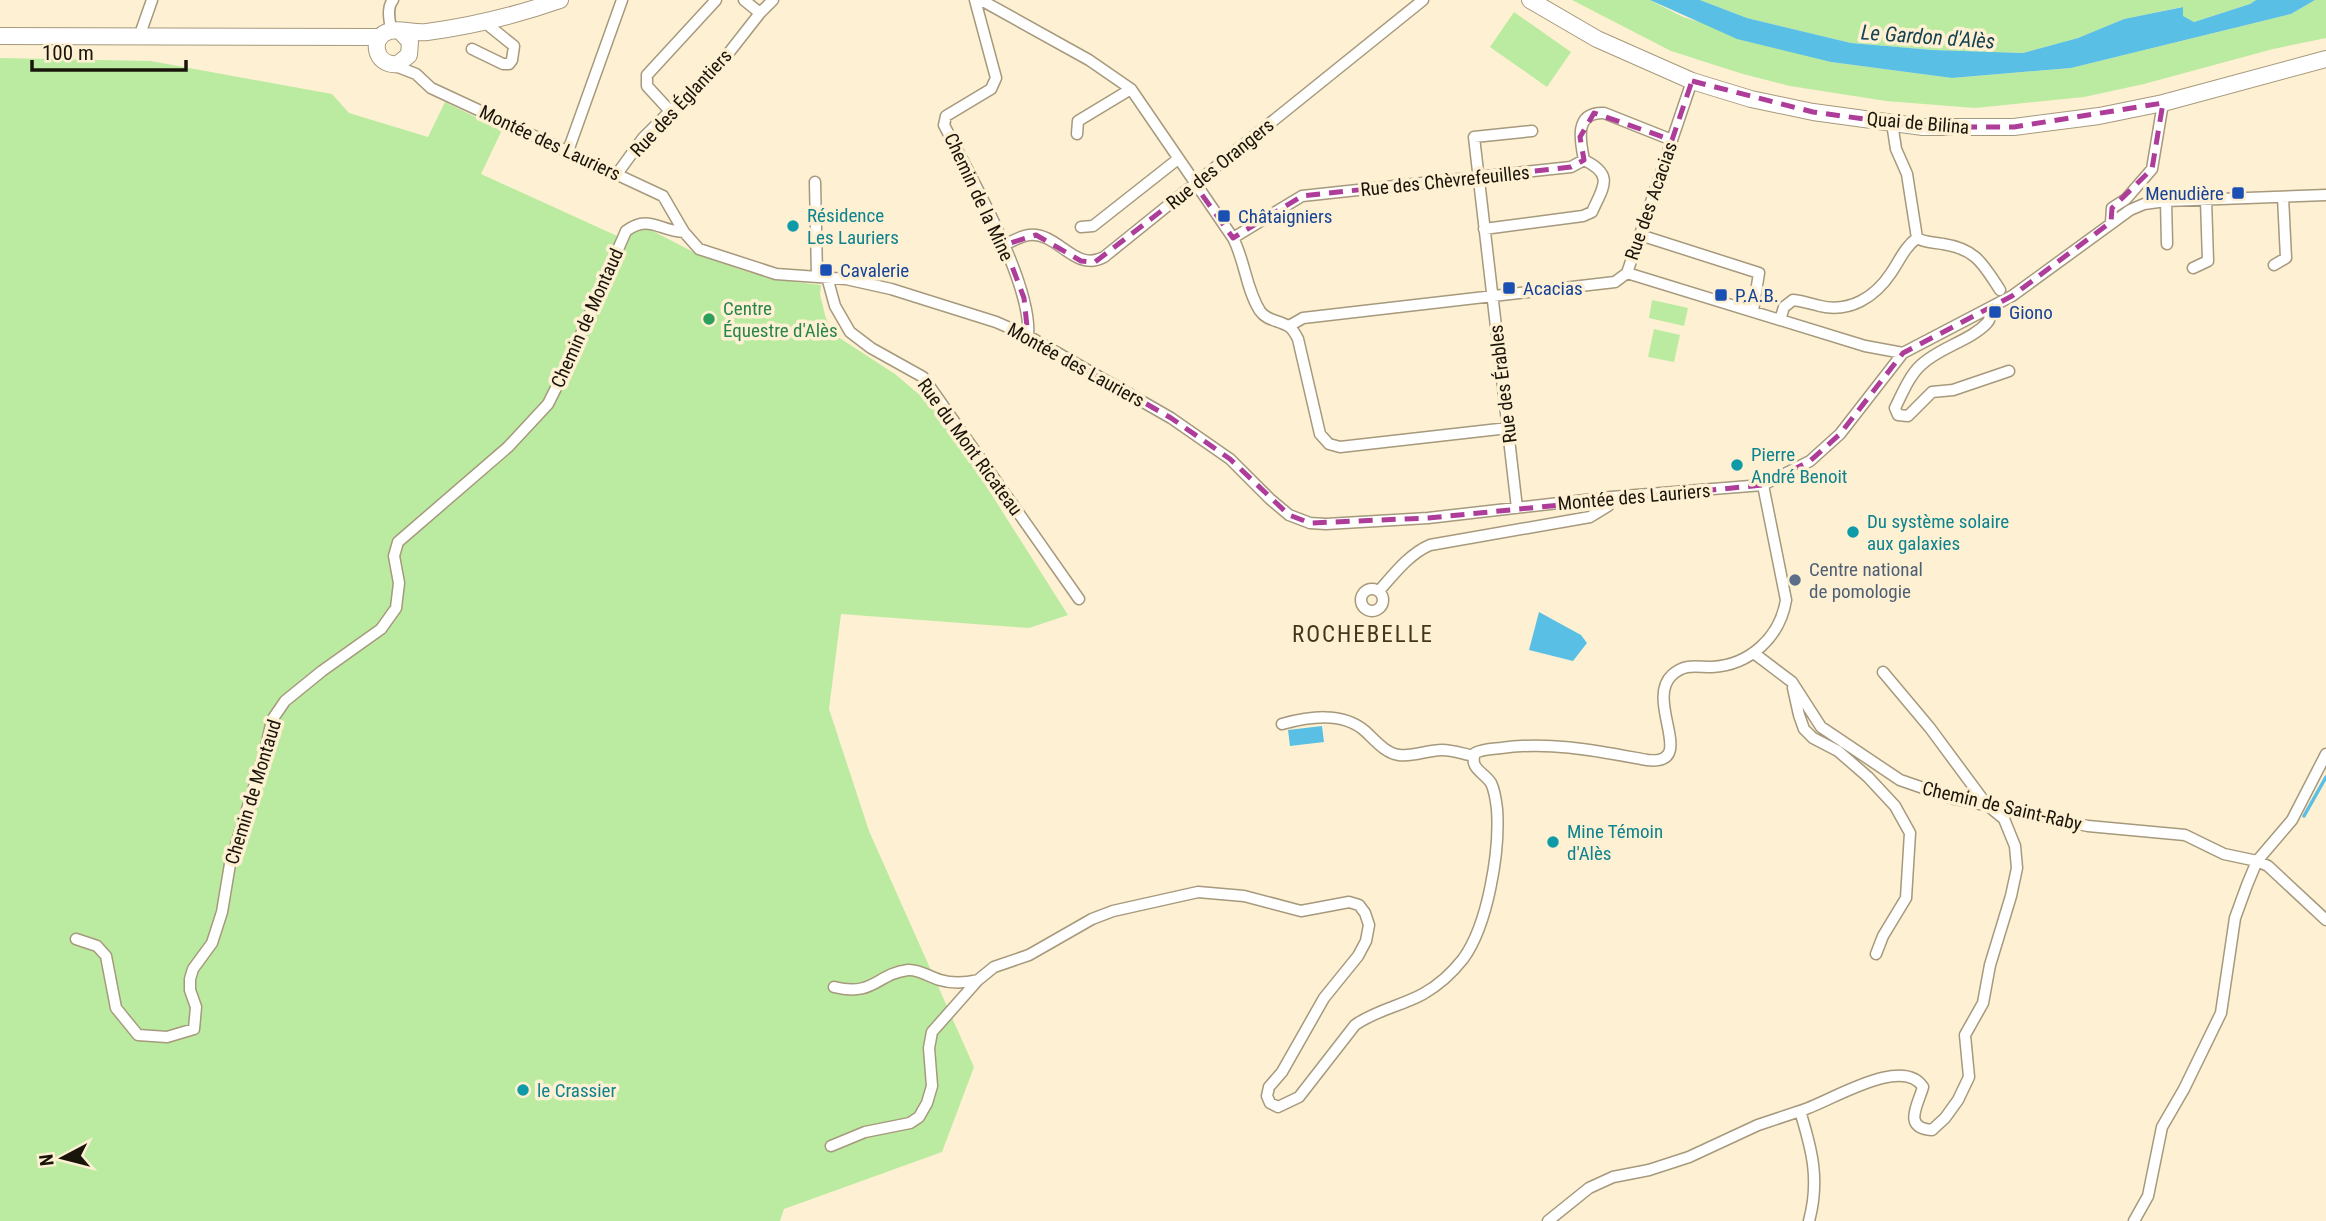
<svg xmlns="http://www.w3.org/2000/svg" width="2326" height="1221" viewBox="0 0 2326 1221" font-family="'Roboto Condensed',sans-serif">
<rect width="100%" height="100%" fill="#fef0d2"/>
<path fill="#bbeba1" d="M1572,0h78l33,17 148,45 121,16 119,-10 220,-54 24,-14h11v38l-53,11 -129,35 -60,13 -109,11 -89,-7 -96,-15 -47,-12 -72,-23z
M1700,0h556l-6,4 -56,18 -12,-6v-9l-58,12 -46,19 -55,15 -90,-3 -82,-7 -104,-25z
M1514,12l57,40 -24,35 -57,-40z
M0,58l151,3 181,33 17,19 79,24 17,-35 57,28 -21,44 145,66 4,-10 15,-3 56,29 47,16 39,9 34,4 -1,9 5,21 7,18 63,41 54,46 27,50 92,145 -39,13 -188,-14 -12,95 40,122 105,236 -32,85 -158,57 -4,12h-780z
M1652,300l36,8 -4,18 -35,-8z
M1654,329l26,6 -6,27 -26,-5z"/>
<path fill="#59bfe5" d="M1650,0h50l47,18 104,25 82,7 90,3 55,-15 46,-19 59,-12v9l11,6 56,-18 6,-4h59l-24,14 -220,54 -119,10 -121,-16 -94,-23z
M1539,612l42,23 6,8 -14,18 -44,-11z
M1322,726l2,16 -34,4 -2,-16z"/>
<g fill="none" stroke-linecap="round" stroke-linejoin="round">
<path stroke="#59bfe5" stroke-width="3.5" d="M2304,816l22,-39"/>
<g stroke="#a6997c" stroke-width="13">
<path id="minor" d="M744,0l16,13
M975,0l21,78 -5,11 -45,27 -2,9c25,49 89,159 84,211
M981,0l108,60 42,29 102,149c12,23 13,51 27,73 7,10 18,9 28,15 4,2 8,9 10,13l22,95 9,10 11,3 168,-19
M391,30c-1,-9 -5,-22 2,-30
M139,37l13,-37
M472,49l31,15h6l3,-4 2,-14 -31,-25
M393,65l23,9 15,14 232,108 21,36 15,17 77,25 70,5 45,10 105,33 32,14 143,82 59,41 40,40 19,16 21,8 16,1 102,-6 183,-21 152,-12 47,-24 30,-27 63,-81 109,-57 118,-86 14,-6 22,-3 160,-6
M670,111l-23,-25v-11l69,-75
M1892,123l4,26 11,25 10,64c8,5 17,4 26,6 33,5 40,20 57,46
M1077,134l1,-13 53,-32
M568,151l54,-151
M1584,160c-4,-20 -10,-48 20,-47l68,27
M617,174l26,-36 27,-27 43,-38 47,-60 13,-13
M815,182l2,94
M2166,201l1,43
M2111,222l1,-14 14,-9 26,-30 11,-66
M1081,227l12,-1 85,-67
M1640,235l119,38 -6,38
M1233,238l69,-42 269,-29 13,-7c31,15 19,27 8,52l-9,4 -99,13
M1004,245c8,-4 17,-9 25,-10 30,-3 45,38 75,22l319,-257
M2274,265l12,-7 -3,-61
M2193,268l15,-7 -2,-61
M1627,273l238,73 38,7
M827,277l8,29 15,26 21,16 52,29 156,222
M1989,308c1,6 2,11 -2,15 -17,18 -47,24 -66,42 -12,11 -19,29 -26,43l3,7 10,1 24,-24 21,-2 56,-19
M1780,320l4,-13 9,-7c10,1 18,4 27,6 30,7 55,-9 71,-33 9,-13 13,-25 26,-35
M1289,326l14,-8 312,-36 12,-9 65,-192
M1517,508l-43,-371 58,-6
M1361 600a11 11 0 1 1 22 0a11 11 0 1 1-22 0Z
M1379,591c15,-17 30,-37 51,-46l160,-28 18,-11 3,-9
M1755,654l37,28 29,45 79,53 55,19 133,27 97,9 39,19 33,7 11,5 58,54
M1793,688l6,27 5,14 9,9 25,13 30,26 27,29 15,27 -4,65 -23,38 -7,18
M1282,724c26,-7 60,-13 83,7 10,9 20,22 34,24 15,2 28,-5 43,-5 11,0 21,4 32,6
M76,939l21,7 9,10 10,52 22,27 29,2 27,-8 2,-22 -6,-17v-11l3,-10 19,-26 10,-31 8,-48 35,-112 7,-32 13,-19 37,-30 59,-42 15,-21 3,-25 -5,-27 4,-14 110,-95 40,-43 20,-40 58,-133c23,-17 33,0 58,1
M834,987c40,10 42,-13 74,-17 10,-1 22,7 32,10 13,4 25,3 38,0
M831,1146l34,-14 45,-9 9,-6 8,-14 5,-17 -3,-38 3,-16 46,-52 16,-13 35,-12 63,-36 21,-8 85,-19 46,4 57,15 48,-9 10,3 6,8 4,12 -3,16 -8,15 -34,42 -42,74 -13,15 -2,9 3,7 8,4 21,-10 56,-72c21,-15 46,-19 68,-31 16,-9 29,-21 40,-35 25,-34 37,-108 34,-150 -1,-8 -2,-18 -6,-26 -7,-11 -22,-14 -16,-30 8,-4 17,-4 26,-5 50,-7 97,3 146,12 52,6 -3,-59 25,-85 13,-12 24,-8 40,-8 38,-2 68,-30 74,-67l-23,-115
M1548,1221l41,-33 24,-11 36,-7 40,-13 69,-32 42,-14
M1809,1221c11,-41 3,-71 -9,-110 28,-8 102,-57 123,-24 -5,18 -21,41 9,43l13,-12 13,-18 11,-23 -4,-42 18,-32 7,-38 21,-69 6,-28 -2,-22 -11,-27 -17,-14 -57,-77 -47,-56
M2134,1221l14,-25 14,-69 22,-38 37,-76 14,-95 12,-33 10,-24 35,-41 34,-66"/>
</g>
<g stroke="#a6997c" stroke-width="18">
<path id="secondary" d="M1530,0l67,39 95,42 59,18 62,13 110,15h91l85,-11 64,-13 163,-44
M401,32l9,10 -1,13 -11,9c-24,3 -29,-28 -8,-33 10,-3 25,3 37,1 45,-6 90,-17 133,-32
M0,36l380,1"/>
</g>
<use href="#minor" stroke="#fff" stroke-width="10"/>
<use href="#secondary" stroke="#fff" stroke-width="16"/>
</g>
<path fill="none" stroke="#ae3d99" stroke-width="5" stroke-dasharray="14 9" stroke-linejoin="round" d="M1692,81l121,31 110,15h91l149,-24 -11,66 -40,39 -1,14 -99,74 -109,57 -63,81 -30,27 -47,24 -335,33 -118,5 -21,-8 -59,-56 -59,-41 -143,-82 -4,-38 -20,-53 32,-10 45,26 14,1 100,-77 38,53 69,-42 269,-29 13,-7 -4,-23 14,-24 78,27z"/>
<g fill="#1a4fb4" stroke="#fef0d2" stroke-width="2.5">
<rect x="2231" y="186" width="14" height="14" rx="3.5"/>
<rect x="1217" y="209" width="14" height="14" rx="3.5"/>
<rect x="819" y="263" width="14" height="14" rx="3.5"/>
<rect x="1502" y="281" width="14" height="14" rx="3.5"/>
<rect x="1714" y="288" width="14" height="14" rx="3.5"/>
<rect x="1988" y="305" width="14" height="14" rx="3.5"/>
</g>
<g fill="#0f9aa8" stroke="#fef0d2" stroke-width="2.5">
<circle cx="793" cy="226" r="7"/>
<circle cx="1737" cy="465" r="7"/>
<circle cx="1853" cy="532" r="7"/>
<circle cx="1553" cy="842" r="7"/>
<circle cx="523" cy="1090" r="7"/>
</g>
<circle fill="#2e9e5b" stroke="#fef0d2" stroke-width="2.5" cx="709" cy="319" r="7"/>
<circle fill="#5c6f8a" stroke="#fef0d2" stroke-width="2.5" cx="1795" cy="580" r="7"/>
<g text-anchor="middle" dominant-baseline="central" stroke-width="7" stroke-linejoin="round" paint-order="stroke">
<g font-size="19" fill="#1a150b" stroke="#fef0d2">
<text transform="translate(681 103) rotate(-47)">Rue des Églantiers</text>
<text transform="translate(1918 123) rotate(5)">Quai de Bilina</text>
<text transform="translate(550 143) rotate(25)">Montée des Lauriers</text>
<text transform="translate(1220 164) rotate(-39)">Rue des Orangers</text>
<text transform="translate(1445 181) rotate(-6)">Rue des Chèvrefeuilles</text>
<text transform="translate(979 197) rotate(65)">Chemin de la Mine</text>
<text transform="translate(1651 201) rotate(-71)">Rue des Acacias</text>
<text transform="translate(587 318) rotate(-66)">Chemin de Montaud</text>
<text transform="translate(1076 365) rotate(29)">Montée des Lauriers</text>
<text transform="translate(1503 384) rotate(-97)">Rue des Érables</text>
<text transform="translate(970 447) rotate(54)">Rue du Mont Ricateau</text>
<text transform="translate(1634 497) rotate(-5)">Montée des Lauriers</text>
<text transform="translate(253 792) rotate(-73)">Chemin de Montaud</text>
<text transform="translate(2002 806) rotate(13)">Chemin de Saint-Raby</text>
</g>
<g font-size="19" fill="#164399" stroke="#fef0d2" text-anchor="start">
<text x="2224" y="193" text-anchor="end">Menudière</text>
<text x="1238" y="216">Châtaigniers</text>
<text x="840" y="270">Cavalerie</text>
<text x="1523" y="288">Acacias</text>
<text x="1735" y="295">P.A.B.</text>
<text x="2009" y="312">Giono</text>
</g>
<g font-size="19" fill="#0d838f" stroke="#fef0d2" text-anchor="start">
<text x="807" y="215">Résidence<tspan x="807" dy="22">Les Lauriers</tspan></text>
<text x="1751" y="454">Pierre<tspan x="1751" dy="22">André Benoit</tspan></text>
<text x="1867" y="521">Du système solaire<tspan x="1867" dy="22">aux galaxies</tspan></text>
<text x="1567" y="831">Mine Témoin<tspan x="1567" dy="22">d'Alès</tspan></text>
<text x="537" y="1090">le Crassier</text>
</g>
<g font-size="19" fill="#27864d" stroke="#fef0d2" text-anchor="start">
<text x="723" y="308">Centre<tspan x="723" dy="22">Équestre d'Alès</tspan></text>
</g>
<g font-size="19" fill="#4e5e75" stroke="#fef0d2" text-anchor="start">
<text x="1809" y="569">Centre national<tspan x="1809" dy="22">de pomologie</tspan></text>
</g>
<g font-size="21" font-style="italic" fill="#154252" stroke="#fef0d2">
<text transform="translate(1928 37) rotate(4)">Le Gardon d'Alès</text>
</g>
<g font-size="23" letter-spacing="2" fill="#42371d" stroke="#fef0d2">
<text x="1363" y="634">ROCHEBELLE</text>
</g>
</g>
<g transform="translate(63 1158) rotate(263)" stroke="#fef0d2" stroke-width="5" paint-order="stroke">
<path d="M0-5L12 26L0 18L-12 26Z" fill="#1a150b"/>
<text y="-10" font-size="19" font-weight="bold" text-anchor="middle" fill="#1a150b">N</text>
</g>
<path d="M32 60v10h154v-10" fill="none" stroke="#1a150b" stroke-width="3.5"/>
<text x="42" y="60" font-size="21" fill="#1a150b" stroke="#fef0d2" stroke-width="5" paint-order="stroke">100 m</text>
</svg>
